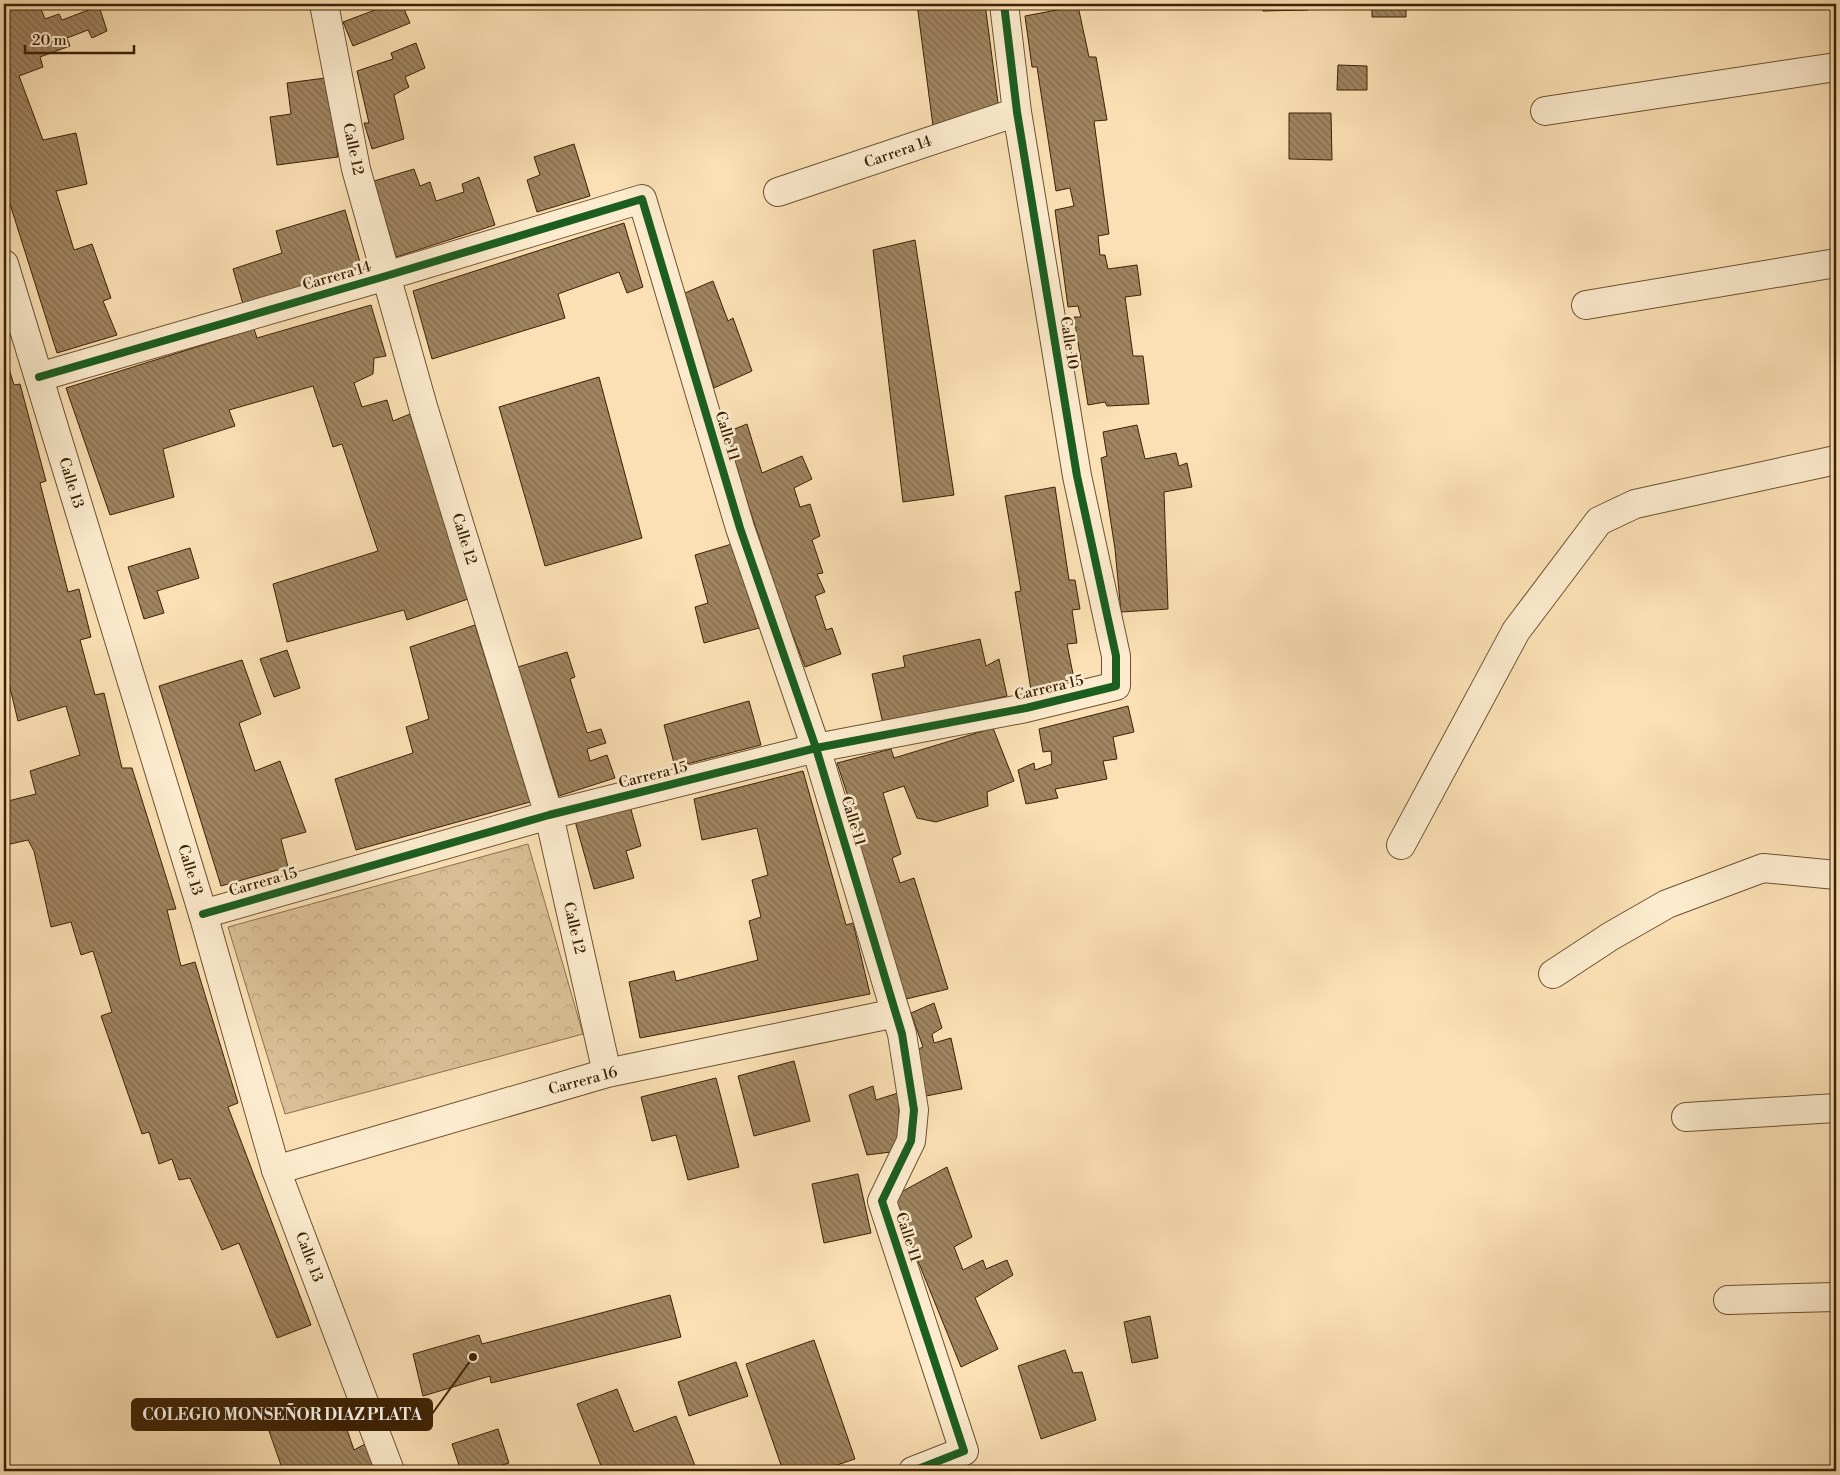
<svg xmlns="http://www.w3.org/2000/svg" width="1840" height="1475" viewBox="0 0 1840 1475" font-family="'Libre Bodoni',serif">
<defs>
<pattern id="park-crowns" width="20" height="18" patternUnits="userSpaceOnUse" patternTransform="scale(1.25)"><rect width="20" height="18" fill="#dac096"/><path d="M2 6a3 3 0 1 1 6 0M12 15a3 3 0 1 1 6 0" fill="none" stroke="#bca580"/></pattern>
<pattern id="building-back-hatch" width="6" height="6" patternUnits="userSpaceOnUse" patternTransform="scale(1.25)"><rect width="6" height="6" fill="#9f8560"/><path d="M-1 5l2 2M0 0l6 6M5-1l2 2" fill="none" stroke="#836c4d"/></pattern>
</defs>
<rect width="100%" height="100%" fill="#fae0b4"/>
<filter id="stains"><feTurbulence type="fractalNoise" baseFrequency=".004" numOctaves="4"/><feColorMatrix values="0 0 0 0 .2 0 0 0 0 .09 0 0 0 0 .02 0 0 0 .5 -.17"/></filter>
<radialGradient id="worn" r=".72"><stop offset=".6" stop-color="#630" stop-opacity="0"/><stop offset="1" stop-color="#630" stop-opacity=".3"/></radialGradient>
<path fill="url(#park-crowns)" stroke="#8b714e" d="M528,844l55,190 -298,80 -57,-187z"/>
<path fill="url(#building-back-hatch)" stroke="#3c2205" d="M4,4h35l6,15 14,-5 3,6 37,-14 8,25 -15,7 -4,-8 -21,8 3,8 -30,11 3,10 -24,9 24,64 33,-7 11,51 -31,7 18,59 18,-6 19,54 -8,3 14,34 -60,18 -53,-168z
M391,4h11l8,19 -57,23 -10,-24z
M917,4h68l15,114 -67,8z
M1263,4h45v6l-45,1z
M1372,4h34v13h-34z
M1078,6l11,51h7l11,63 -13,1 15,113 -11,2 2,19h5l3,14 29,-4 4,30 -16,2 8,59h10l6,48 -42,2 -2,-4 -17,3 -14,-88h7l-3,-11 -10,1 -13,-97 19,-4 -4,-18 -14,3 -19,-124h-5l-7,-51z
M416,43l9,25 -20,9 4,10 -15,8 10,44 -32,10 -8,-26h5l-12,-52 36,-12 -2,-6z
M1338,65l29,1v24h-30z
M333,77l-1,36 6,44 -61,8 -7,-48 21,-3 -4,-31z
M1289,113h42l1,47 -43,-1z
M574,144l16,52 -53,16 -10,-32 13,-5 -6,-18z
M414,169l6,17 10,-4 6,19 28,-9 -2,-8 17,-7 16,48 -99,32 -22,-76z
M345,210l17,59 -119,35 -10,-35 49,-16 -6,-22z
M624,223l19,64 -16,6 -8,-21 -61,22 7,24 -133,41 -19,-68z
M915,240l39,255 -51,7 -30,-252z
M713,281l15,40 5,-3 19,53 -38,17 -29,-95z
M371,305l15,51 -12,2 -1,16 -19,9 8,24 25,-7 6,21 17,-7 58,185 -61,21 -3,-10 -117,32 -14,-58 105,-33 -36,-107 -9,3 -20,-61 -84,24 6,16 -72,23 11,48 -64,18 -44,-127 188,-59 3,9z
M4,353l10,32 6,-1 26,97 -6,2 28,109 11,-3 12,48 -11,3 15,55 9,-2 18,75h10l44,141 -9,1 14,56 14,-4 43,141 -10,4 83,218 -34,13 -38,-95 -17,7 -32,-72 -11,2 -7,-21 -13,5 -10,-32 -7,2 -41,-118 11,-4 -19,-61 -12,4 -10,-33 -20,5 -17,-76 -6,-11 -22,5 -2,-11v-32l32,-8 -6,-23 50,-16 -14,-49 -48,15 -14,-58v-42l5,-2 -5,-16z
M599,377l43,161 -97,28 -46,-159z
M747,424l15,49 40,-17 10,23 -18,9 6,19 10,-3 10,32 -8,4 11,33 -6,1 8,18 -10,4 11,34 6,-2 9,26 -36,13 -23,-60 -40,-121 -15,-54z
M1137,425l8,34 31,-6 3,13 8,-3 5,24 -28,5 4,117 -47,3 -6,-63 -14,-91 6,-2 -4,-24z
M1055,487l14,93h6l5,29 -8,1 5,33 -10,1 7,35 -43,11 -16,-98 6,-1 -16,-95z
M732,544l27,84 -55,15 -9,-36 13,-4 -13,-48z
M190,548l9,30 -42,13 7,22 -20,6 -16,-52z
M475,625l55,177 -174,48 -21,-71 78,-26 -7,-26 23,-8 -19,-72z
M980,639l6,27 13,-7 8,37 -124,28 -11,-50 33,-7 -2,-11z
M287,650l13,38 -26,9 -14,-38z
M567,652l8,25 -5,2 17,54 14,-4 5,14 -19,6 3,12 17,-6 8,23 -56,18 -41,-129z
M242,660l19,54 -22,9 16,48 25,-10 26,71 -25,7 7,28 -67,19 -62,-200z
M749,701l12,44 -86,22 -11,-42z
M1128,706l6,26 -21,5 4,22 -14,2 4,18 -52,10 3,9 -32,6 -8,-34 16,-7 1,7 17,-6 -1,-13 -8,1 -4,-23z
M993,728l21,53 -27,11 1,14 -52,16 -19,-4 -13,-32 -21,7 18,61 -9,4 8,25 14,-5 34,111 -46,11 -47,-161 6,-3 -24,-73 54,-14 3,9z
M803,771l43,154 7,-2 17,71 -230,44 -11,-56 45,-11 2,10 82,-21 -9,-39 12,-4 -9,-37 16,-5 -11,-47 -55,12 -8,-41z
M630,806l11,40 -15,5 8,27 -40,11 -19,-68z
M934,1003l8,25 -10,6 2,9 17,-5 11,51 -36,7 -10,-46 7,-3 -12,-34z
M794,1061l16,60 -56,15 -16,-60z
M716,1078l23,89 -51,13 -12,-45 -24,6 -11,-44z
M873,1086l3,14 22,-7 2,38 -9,21 -24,3 -18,-60z
M947,1167l25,70 -18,10 9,23 20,-10 3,9 21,-9 6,15 -38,23 23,51 -37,18 -69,-170z
M858,1174l13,59 -47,10 -12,-59z
M670,1295l11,42 -190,46 -1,-7 -67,20 -10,-42 66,-19 3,9z
M1150,1316l8,42 -26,5 -8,-41z
M814,1340l41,119 -36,12h-36l-37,-107z
M1065,1350l8,23 9,-1 14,48 -55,19 -23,-73z
M736,1362l12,34 -59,20 -11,-34z
M617,1389l17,43 42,-16 21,55h-94l-26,-67z
M338,1404l16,46 13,-7 10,28h-94l-14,-40z
M498,1429l11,34 -13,4 1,4h-36l-9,-27z"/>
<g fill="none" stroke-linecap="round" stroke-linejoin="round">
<g stroke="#6c5231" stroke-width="30">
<path id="minor" d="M324,4l32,165 68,241 125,405 58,258
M1545,111l291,-44
M778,192l239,-80
M1586,305l250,-42
M39,377l347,-101 256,-77 98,329 76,220 86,286 12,76 -3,31 -29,60 82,250 -51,20
M1401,845l115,-214 83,-110 36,-17 201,-44
M203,914l346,-99 267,-67 210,-40 90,-22v-30l-39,-180 -60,-364 -13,-108
M1553,974l58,-38 56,-32 96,-36 73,7
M1686,1117l150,-9
M276,1170l331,-97 289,-60
M1728,1300l108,-3"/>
</g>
<g stroke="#6c5231" stroke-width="30">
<path id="tertiary" d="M4,264l199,650 73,256 114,301"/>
</g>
<use href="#minor" stroke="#fcebce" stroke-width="28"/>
<use href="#tertiary" stroke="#fcebce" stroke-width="28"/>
<g stroke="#fcebce" stroke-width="11">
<path id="cycleway" d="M39,377l347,-101 256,-77 98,329 76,220 86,286 12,76 -3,31 -29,60 82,250 -51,20
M203,914l346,-99 267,-67 210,-40 90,-22v-30l-39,-180 -60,-364 -13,-108"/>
</g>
<use href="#cycleway" stroke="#1b5e20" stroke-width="8"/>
</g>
<g text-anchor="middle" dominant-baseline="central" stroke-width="5" stroke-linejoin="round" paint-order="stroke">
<g font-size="15" fill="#3c2205" stroke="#fcebce">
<text transform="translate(353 149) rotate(78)">Calle 12</text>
<text transform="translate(898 152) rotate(-19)">Carrera 14</text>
<text transform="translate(337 276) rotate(-16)">Carrera 14</text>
<text transform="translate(1069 343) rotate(81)">Calle 10</text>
<text transform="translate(727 436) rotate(73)">Calle 11</text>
<text transform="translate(71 483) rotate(73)">Calle 13</text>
<text transform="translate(464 539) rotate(73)">Calle 12</text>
<text transform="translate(1049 688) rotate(-13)">Carrera 15</text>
<text transform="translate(653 775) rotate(-14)">Carrera 15</text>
<text transform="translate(853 821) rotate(73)">Calle 11</text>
<text transform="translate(190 870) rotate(73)">Calle 13</text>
<text transform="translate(263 882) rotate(-16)">Carrera 15</text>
<text transform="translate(574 928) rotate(77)">Calle 12</text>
<text transform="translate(583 1081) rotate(-15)">Carrera 16</text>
<text transform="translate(908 1237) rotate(72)">Calle 11</text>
<text transform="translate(309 1257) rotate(69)">Calle 13</text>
</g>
</g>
<path fill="none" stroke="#3c2205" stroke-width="2" d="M473 1357L432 1414"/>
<circle fill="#3c2205" stroke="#fcebce" stroke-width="2" cx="473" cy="1357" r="5"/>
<rect fill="#3c2205" stroke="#3c2205" stroke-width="2" x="132" y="1399" width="300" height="31" rx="5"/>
<g font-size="16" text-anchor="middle" font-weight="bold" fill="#fff">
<text x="282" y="1420">COLEGIO MONSEÑOR DIAZ PLATA</text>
</g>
<rect width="1840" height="1475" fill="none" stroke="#fae0b4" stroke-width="20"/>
<rect x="5" y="5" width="1830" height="1465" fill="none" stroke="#3c2205" stroke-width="2.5"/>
<rect x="10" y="10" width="1820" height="1455" fill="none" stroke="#3c2205"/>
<path d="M25 45v8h109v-8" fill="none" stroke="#3c2205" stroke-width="2.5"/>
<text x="32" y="45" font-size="15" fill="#3c2205" stroke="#fcebce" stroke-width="4" paint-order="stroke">20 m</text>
<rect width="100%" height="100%" filter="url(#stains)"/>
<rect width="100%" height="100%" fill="url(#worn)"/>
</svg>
